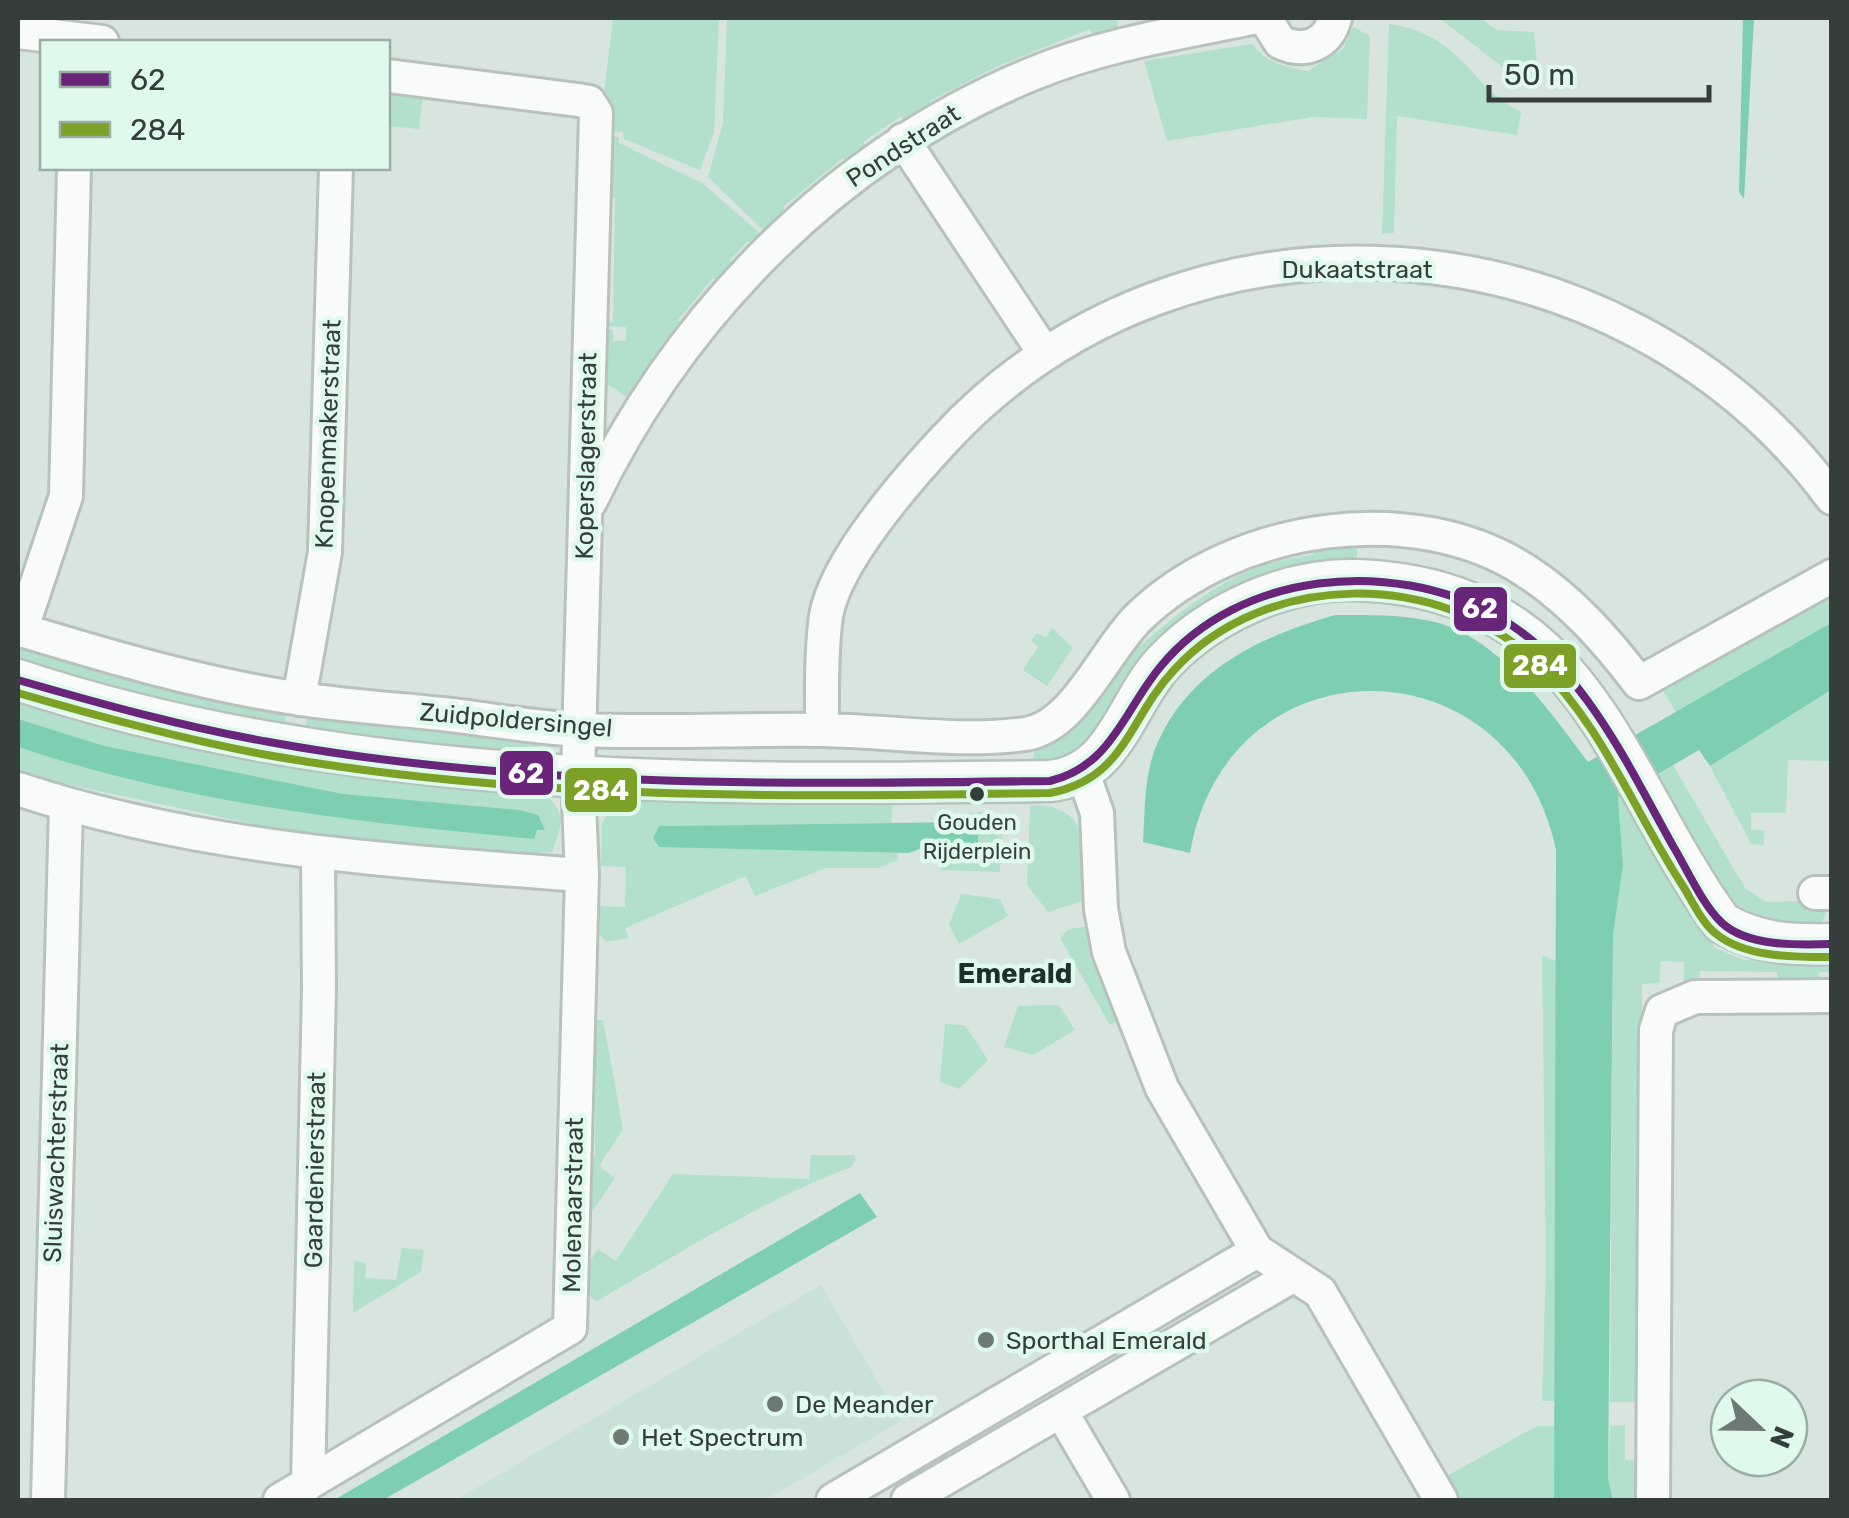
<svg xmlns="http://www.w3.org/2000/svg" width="1849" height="1518" viewBox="0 0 1849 1518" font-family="Rubik,sans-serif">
<rect width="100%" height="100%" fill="#d8e5df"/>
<path fill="#c9e1d6" d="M821,1285l80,136 -136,79h-309z"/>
<path fill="#b2e0cc" d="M613,18h106l-5,115 -14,37 -76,-31 -1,-7 -16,-1 1,-36 -4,-3z
M727,18h389l2,13 -24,7 -4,-9 -92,37 -68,35 4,8 -27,16 -6,-9 -38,26 5,9 -19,14 -6,-7 -60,49 5,8 -17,17 -5,-5 -3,3 -55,-53 15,-55z
M1439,18h41l17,12 37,2 5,56 -17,-6z
M1389,24c75,11 78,61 132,88l-4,23 -120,-19 -3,117 -12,1z
M1353,27l17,9 -3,83 -55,-2 -145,24 -23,-80 108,-17c14,19 33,23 56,27l35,-22z
M388,91l35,4 -4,34 -31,-3z
M606,137h13v6l83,40 60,52 -7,11 -7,-5 -18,19 6,6 -15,17 -8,-5 -35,42 8,7 -52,68 -9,1 -22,-15v-52l10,1v11h13v-14l-23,-1v-4h10l2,-124 -9,-1z
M1357,545v22l-73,7 -203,181 -47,10v-19l101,-104 4,5c52,-46 103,-85 173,-92l8,-8z
M1831,593v30l-154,91 -14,-23z
M1052,628l21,20 -26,38 -24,-16 15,-23 -7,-6 6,-8 9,5z
M18,643l268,66 -1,12 21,4 3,-13 230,25v16c-175,6 -356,-36 -521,-89z
M1831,690v71l-43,-1 -2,53h-35v17h13v15l-13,-1 -41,-78z
M18,694l522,93c25,28 25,30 12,65l-20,1 -226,-18 -259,-55 -29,-9z
M1673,765l72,123 21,14 65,-2 -10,25 -61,-3 -33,-18 -76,-126z
M1626,792l89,156 29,12 87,-4 1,16h-13l-1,11h-40l-1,-11 -77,-1 -1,11h-15v-20l-23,-1 -2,22 -17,1 -1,418h-31l3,-468 10,-69 -5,-68z
M622,798l271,4 -2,21 -232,3 159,24 79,3 1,7 -20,8h-52l-71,28 -9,-20 -121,52 4,10 -23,4 -6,-7v-29l25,1 1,-40 -25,-1 1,-42 8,-15 11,-1z
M1030,805c65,0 53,46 56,95l-38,12 -21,-27z
M992,812l-1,14 11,2 -2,44 -59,-2 2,-22 24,-2 -1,-33z
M961,894l39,5 8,17 -49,28 -10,-19z
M1090,926l28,94 -8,5 -50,-87 9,-9z
M1542,955l15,7 -2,439h-13l4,-136z
M1059,1005l16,25 -42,25 -29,-8 14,-41z
M596,1020h7l20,109 -24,37 16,12 -28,41 -2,-62 10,-1z
M945,1024l20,1 23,35 -29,29 -19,-7z
M811,1155h43l2,5 -5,7c-90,34 -171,86 -254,134l-15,-10 1,-18 15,-24 18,12 57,-87 136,5z
M402,1248l22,2 -3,22 -68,41 1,-52 12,2 -1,15 31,2z
M1625,1425v35l17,1v39h-29l-5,-21 2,-53z
M1537,1426h18l-1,74h-100l-13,-21z"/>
<path fill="#7ecfb1" d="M1743,18h11l-10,181 -5,-7z
M1335,615c34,0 67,-1 100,7 65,16 115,90 153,140l243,-139v67l-121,76 -11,-16 -81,47 5,68 -10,70 -5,544 5,21h-59l2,-650c-45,-213 -329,-212 -366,3l-47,-11c2,-31 1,-64 12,-93 32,-79 104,-112 180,-134z
M18,719l86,27 239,48 176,16 19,5 7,15h-8l-3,9c-175,-16 -349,-36 -516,-92z
M965,822l3,12 10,1v8l-35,5 -8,-5 -26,10 -250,-6 -6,-9 6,-12z
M860,1193l17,24 -494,283h-49z"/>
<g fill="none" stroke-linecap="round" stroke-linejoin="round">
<g stroke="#b8c2bd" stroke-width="38">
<path id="minor" d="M1265,18l15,24c25,12 48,2 55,-24
M18,32l84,10
M903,140l142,214
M590,502c90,-188 247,-348 442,-428 70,-29 146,-41 220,-56
M18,629c92,28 187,56 283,70 47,7 94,10 141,15 46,5 94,14 141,16 79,3 159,-1 239,0 66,1 137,13 203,4 50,-7 79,-83 114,-117 95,-92 274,-120 387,-46 45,29 81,70 113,112l193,-107
M21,631l45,-135 8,-328
M299,699l26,-147 11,-384
M822,730c0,-37 -1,-77 4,-114 9,-54 80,-135 117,-175 242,-263 679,-228 889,57
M1083,773l14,40 4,96 8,43 53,136 95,163 63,41 121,208
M18,789c181,60 374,72 564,86
M1815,893h17
M1062,1413l51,87
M308,1484l11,-495 -1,-134
M48,1500l18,-695
M280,1500l290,-172 12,-453 -4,-97 18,-665 -7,-11 -11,-2 -190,-24
M833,1500l424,-249
M908,1500l386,-225
M1653,1500l3,-470 6,-19 33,-14 137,-1"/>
</g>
<g stroke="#b8c2bd" stroke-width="45">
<path id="tertiary" d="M18,680c329,109 688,106 1032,101 66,-7 75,-78 115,-120 47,-49 123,-83 191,-81 231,8 255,189 366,343 37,21 68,22 110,21"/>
</g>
<use href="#minor" stroke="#f9fbfa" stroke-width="32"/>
<use href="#tertiary" stroke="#f9fbfa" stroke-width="40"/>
<g stroke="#dff9ed" stroke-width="15">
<path id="bus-1" d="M18,680c83,24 166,47 251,62 257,47 521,42 781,39 62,-15 74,-71 111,-115 79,-95 230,-108 334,-51 87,48 132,149 178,231 14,23 29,58 49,77 26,24 77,22 110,21"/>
</g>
<g stroke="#dff9ed" stroke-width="15">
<path id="bus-2" d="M18,693c82,24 164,46 249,62 257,46 522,42 783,38 76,-15 78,-74 124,-123 91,-100 265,-101 362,-8 65,61 97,147 145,221 10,15 20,39 34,50 30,25 80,24 117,24"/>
</g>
<use href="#bus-1" stroke="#68257a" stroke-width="8"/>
<use href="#bus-2" stroke="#7da026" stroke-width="8"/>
</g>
<circle fill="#353e3a" stroke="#dff9ed" stroke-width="4" cx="977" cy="794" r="9"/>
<g fill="#6e7874" stroke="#dff9ed" stroke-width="4">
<circle cx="986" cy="1340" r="10"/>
<circle cx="775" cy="1404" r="10"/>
<circle cx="621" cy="1437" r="10"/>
</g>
<g text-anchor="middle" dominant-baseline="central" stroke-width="9" stroke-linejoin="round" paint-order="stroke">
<g font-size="22" fill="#353e3a" stroke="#dff9ed">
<text x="977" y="822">Gouden<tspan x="977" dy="29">Rijderplein</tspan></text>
</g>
<g font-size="25" fill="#353e3a" stroke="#dff9ed">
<text transform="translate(903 146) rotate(-33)">Pondstraat</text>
<text x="1357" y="269">Dukaatstraat</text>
<text transform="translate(328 434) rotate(-88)">Knopenmakerstraat</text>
<text transform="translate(586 456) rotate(-89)">Koperslagerstraat</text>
<text transform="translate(516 720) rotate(5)">Zuidpoldersingel</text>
<text transform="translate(56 1153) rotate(-88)">Sluiswachterstraat</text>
<text transform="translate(315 1170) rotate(-89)">Gaardenierstraat</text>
<text transform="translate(573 1205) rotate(-89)">Molenaarstraat</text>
</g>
<g font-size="25" fill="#353e3a" stroke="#dff9ed" text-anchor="start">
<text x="1006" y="1340">Sporthal Emerald</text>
<text x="795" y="1404">De Meander</text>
<text x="641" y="1437">Het Spectrum</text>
</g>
<g font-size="28" font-weight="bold" fill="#1d3129" stroke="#dff9ed">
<text x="1015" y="973">Emerald</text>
</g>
</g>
<g stroke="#dff9ed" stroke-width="4">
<rect x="1452" y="585" width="57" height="48" rx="10" fill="#68257a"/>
<rect x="1502" y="642" width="76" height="48" rx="10" fill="#7da026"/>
<rect x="498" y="749" width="57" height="48" rx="10" fill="#68257a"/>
<rect x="563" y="766" width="76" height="48" rx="10" fill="#7da026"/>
</g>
<g font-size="28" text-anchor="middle" font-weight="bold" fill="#fff">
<text x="1480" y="618">62</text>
<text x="1540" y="675">284</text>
<text x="526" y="783">62</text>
<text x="601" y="800">284</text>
</g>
<rect width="1849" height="1518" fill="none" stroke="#353e3a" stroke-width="40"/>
<rect x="40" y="40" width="350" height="130" fill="#dff9ed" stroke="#9baea5" stroke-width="2.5"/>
<rect x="60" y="72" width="50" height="15" fill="#68257a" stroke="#9baea5" stroke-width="2.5"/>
<text x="130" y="90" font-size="30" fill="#353e3a">62</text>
<rect x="60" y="122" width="50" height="15" fill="#7da026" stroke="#9baea5" stroke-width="2.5"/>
<text x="130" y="140" font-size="30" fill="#353e3a">284</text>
<g transform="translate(1759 1428) rotate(112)"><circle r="48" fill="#dff9ed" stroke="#9baea5" stroke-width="2.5"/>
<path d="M0-8L18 38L0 25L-18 38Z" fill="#6e7874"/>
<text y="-15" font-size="28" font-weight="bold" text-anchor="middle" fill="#353e3a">N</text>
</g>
<path d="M1489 85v15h220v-15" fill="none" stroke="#353e3a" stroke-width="5"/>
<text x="1504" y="85" font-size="30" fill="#353e3a" stroke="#dff9ed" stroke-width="8" paint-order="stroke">50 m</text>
</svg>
